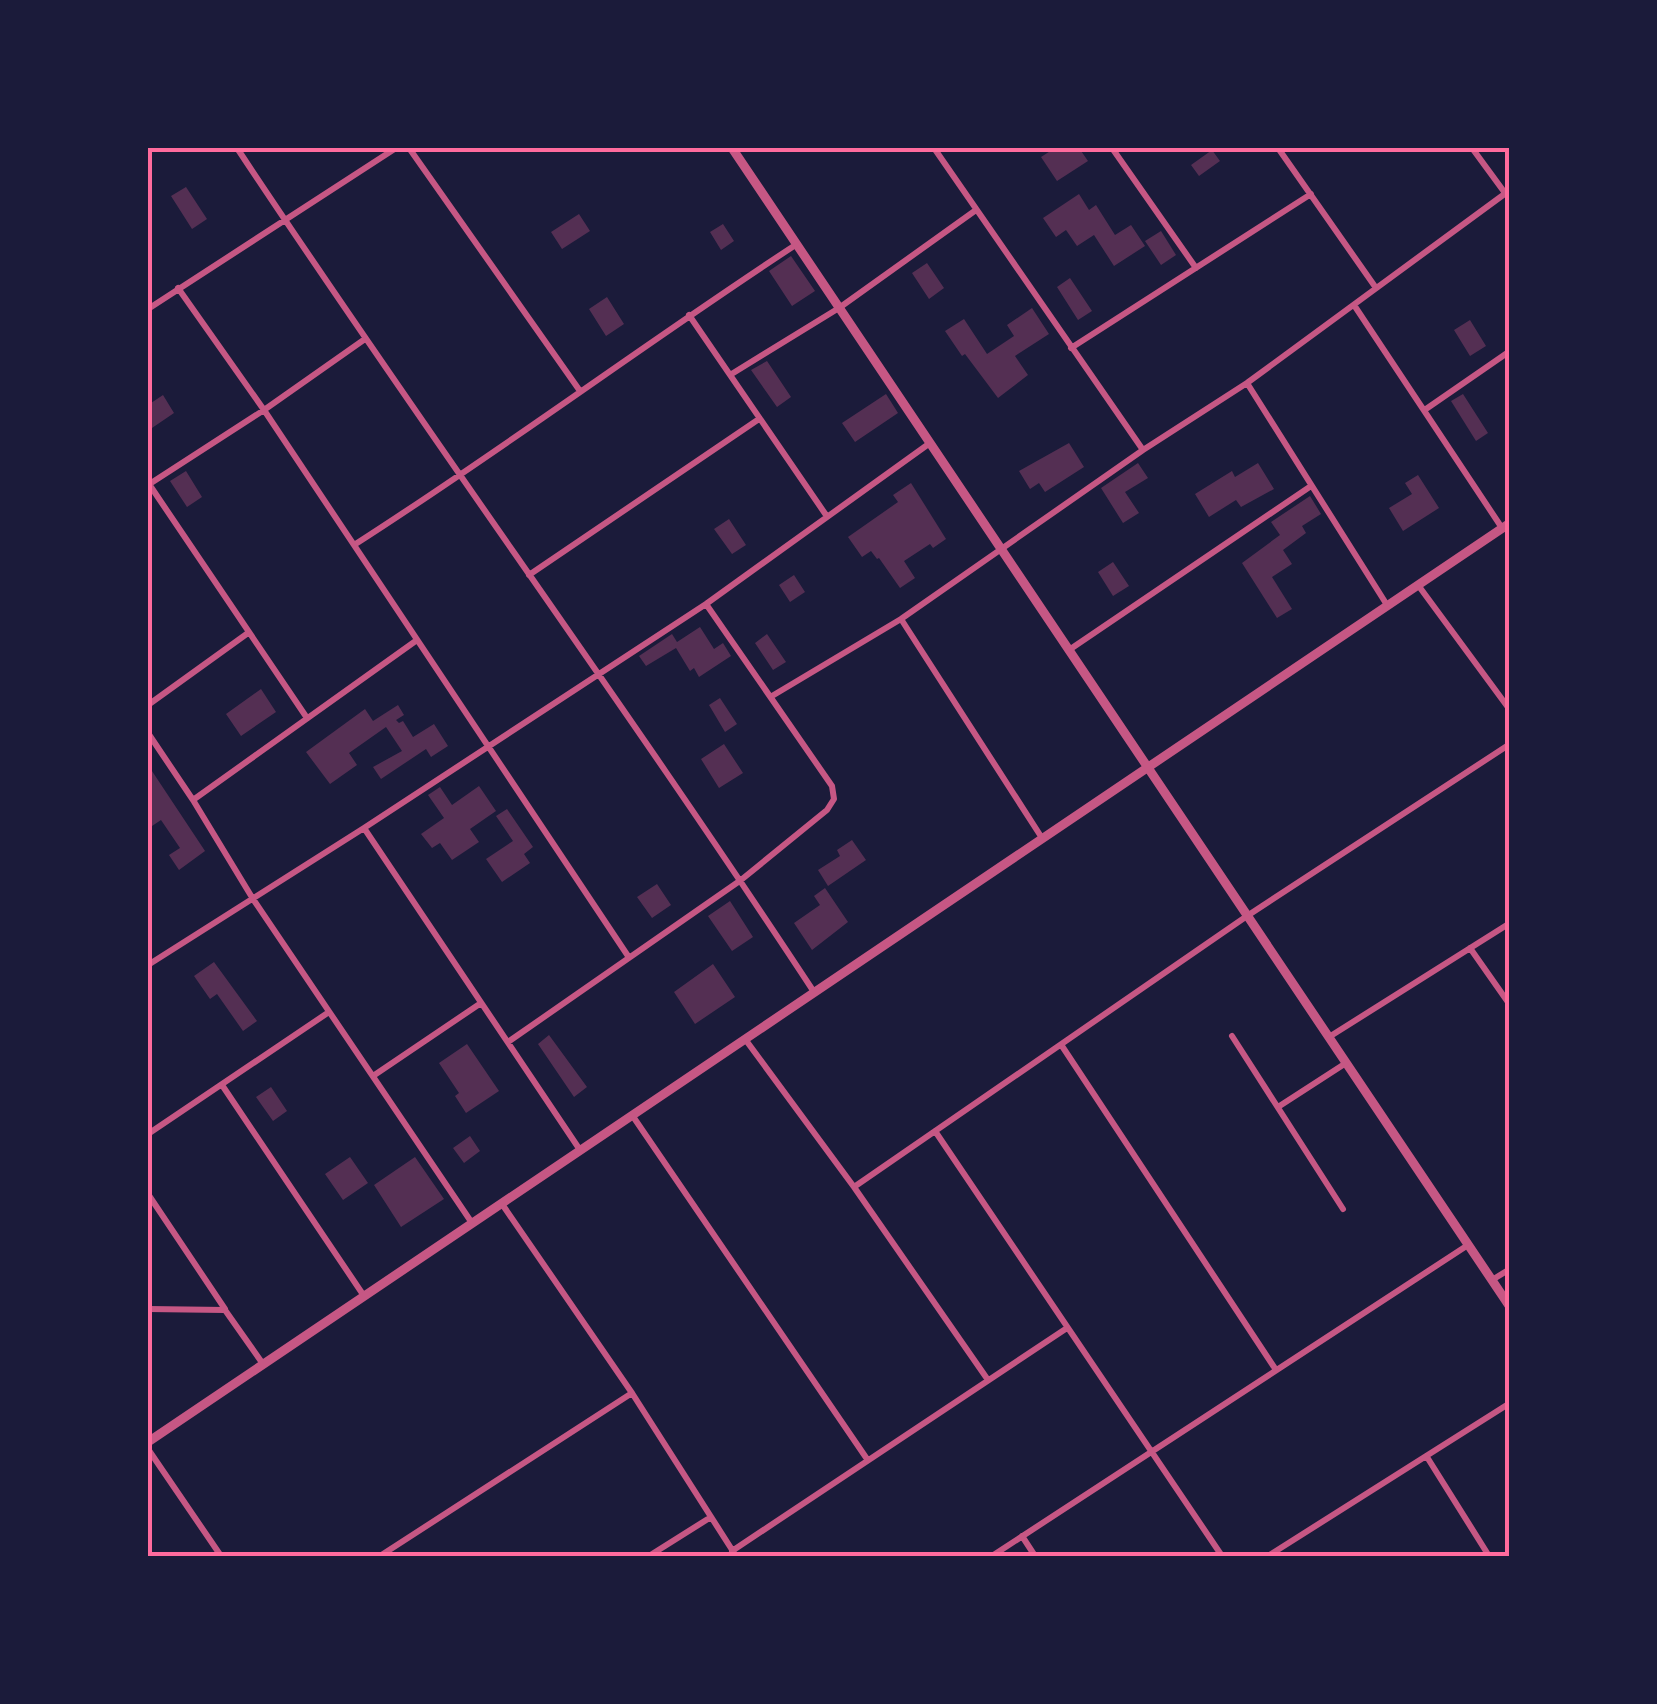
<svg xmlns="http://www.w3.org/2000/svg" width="1657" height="1704" viewBox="0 0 1657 1704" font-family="'Roboto Condensed',sans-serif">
<rect width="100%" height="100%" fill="#1b1b3a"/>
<path fill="#542f53" d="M1055,148h24l9,13 -31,20 -16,-24z
M1212,150l8,11 -21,15 -8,-11z
M186,187l21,32 -15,10 -21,-33z
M1079,194l10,16 7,-5 19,30 16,-10 14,21 -31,20 -20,-31 -17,11 -11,-16 -10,7 -13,-19z
M579,214l11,17 -28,18 -11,-17z
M723,224l11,17 -13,9 -11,-18z
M1161,231l15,24 -15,10 -16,-24z
M791,256l24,35 -23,15 -23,-35z
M927,263l17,25 -15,11 -17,-26z
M1070,278l22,33 -14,9 -21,-33z
M607,297l17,27 -18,12 -17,-27z
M1032,308l17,26 -34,22 13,19 -30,23 -33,-44 -3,2 -17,-25 19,-12 23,35 27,-18 -7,-11z
M1470,320l16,26 -16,10 -16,-26z
M767,361l24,36 -14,10 -26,-37z
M886,394l12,19 -43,29 -13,-19z
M1463,394l25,39 -12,8 -25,-40z
M163,395l11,18 -22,15 -4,-8v-15z
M1069,443l15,24 -39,25 -6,-9 -9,6 -11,-18z
M1138,463l10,15 -23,14 14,21 -16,10 -22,-35z
M1258,463l16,26 -33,18 -5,-7 -27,17 -14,-23 37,-23 3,6z
M186,471l16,26 -15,10 -17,-26z
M1418,475l21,33 -36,23 -14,-23 23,-14 -7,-11z
M911,483l35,56 -13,9 -3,-4 -26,17 11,17 -15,10 -21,-30 -2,1 -6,-8 -9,6 -14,-20 50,-35 -5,-7z
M1310,496l11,18 -19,12 4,7 -23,17 9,14 -20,13 20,32 -15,9 -35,-55 38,-28 -9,-13z
M729,519l17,26 -14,9 -18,-25z
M1113,562l16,24 -16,10 -15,-24z
M794,575l11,17 -15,10 -11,-17z
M700,627l14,22 9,-6 8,13 -32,21 -5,-9 -4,3 -14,-23 -30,18 -7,-10 33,-22 5,8z
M767,634l19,28 -13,8 -18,-27z
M261,689l15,23 -35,24 -15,-22z
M720,698l17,26 -12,8 -16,-27z
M398,705l6,10 -8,5 3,3 4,-2 10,16 21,-13 14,22 -17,11 -5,-8 -45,30 -8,-12 29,-16 -16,-24 -37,26 8,12 -27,19 -24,-32 59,-43 8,12z
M724,744l19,29 -24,15 -18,-29z
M148,765l57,86 -26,19 -10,-15 11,-7 -19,-28 -9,6 -4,-8z
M479,786l17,25 -26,18 9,13 -27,18 -12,-17 -8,5 -11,-14 23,-16 -16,-23 12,-8 12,18z
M507,809l26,38 -9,7 6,9 -28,19 -16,-23 27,-18 -17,-25z
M852,840l14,20 -38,26 -10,-16 22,-14 -3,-6z
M657,884l14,21 -19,13 -15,-21z
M825,888l23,34 -36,28 -18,-27 26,-18 -6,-9z
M730,901l23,36 -21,14 -24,-35z
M214,962l43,59 -14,10 -26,-37 -7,5 -16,-23z
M713,964l22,33 -40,27 -21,-32z
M549,1035l38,52 -13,10 -36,-53z
M467,1044l32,47 -33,22 -11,-17 4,-3 -20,-30z
M271,1087l16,24 -14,10 -17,-24z
M470,1136l10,15 -16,12 -11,-15z
M350,1157l18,26 -25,17 -18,-26z
M415,1157l29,42 -43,28 -27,-42z"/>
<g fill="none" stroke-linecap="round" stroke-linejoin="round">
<path stroke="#c65784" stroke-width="6" d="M237,148c188,284 390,559 577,844
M409,148l171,243
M934,148l209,302
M1112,148l84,120
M1278,148l98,140
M1472,148l33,45
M178,288l86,122 364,546
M1354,305l148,223
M148,309l248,-161
M689,315l137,200
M1071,348l240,-154
M730,375l109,-67 137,-98
M1247,383l140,222
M1426,409l84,-58
M149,484l158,234
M148,485l116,-75 101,-71
M354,545c150,-96 293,-203 443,-301
M529,575l230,-156
M1418,585l92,125
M901,619l141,219
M1069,650l242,-164
M772,696l129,-77 242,-169 104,-67 263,-193
M148,705l100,-72
M148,733l45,67 60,99 219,324
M193,800l224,-160
M364,828l216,322
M1470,948l40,57
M148,965l216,-137 342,-224 224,-161
M1232,1036l111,173
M1329,1037l181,-114
M745,1039l109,148 134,193
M508,1042l233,-162 86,-70 7,-11 -2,-13 -126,-182
M1062,1046l214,324
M373,1076l108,-73
M222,1085l142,211
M1278,1107l68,-44
M632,1115l235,344
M935,1131l287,425
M148,1134l181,-122
M854,1187l393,-271 263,-172
M148,1194l77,115
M502,1204l130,189 104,163
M1492,1280l18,-11
M148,1309l77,1 38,54
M148,1449l73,107
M1427,1457l62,99
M1022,1536l13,20
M732,1551l335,-223
M380,1556l252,-163
M649,1556l62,-39
M992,1556l476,-311
M1268,1556l242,-153"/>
<path stroke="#c65784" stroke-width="9" d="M732,148l778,1159
M148,1442l1362,-919"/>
</g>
<rect width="1657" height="1704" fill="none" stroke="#1b1b3a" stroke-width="300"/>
<rect x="150" y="150" width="1357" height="1404" fill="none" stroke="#ff6b9d" stroke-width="4"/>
</svg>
